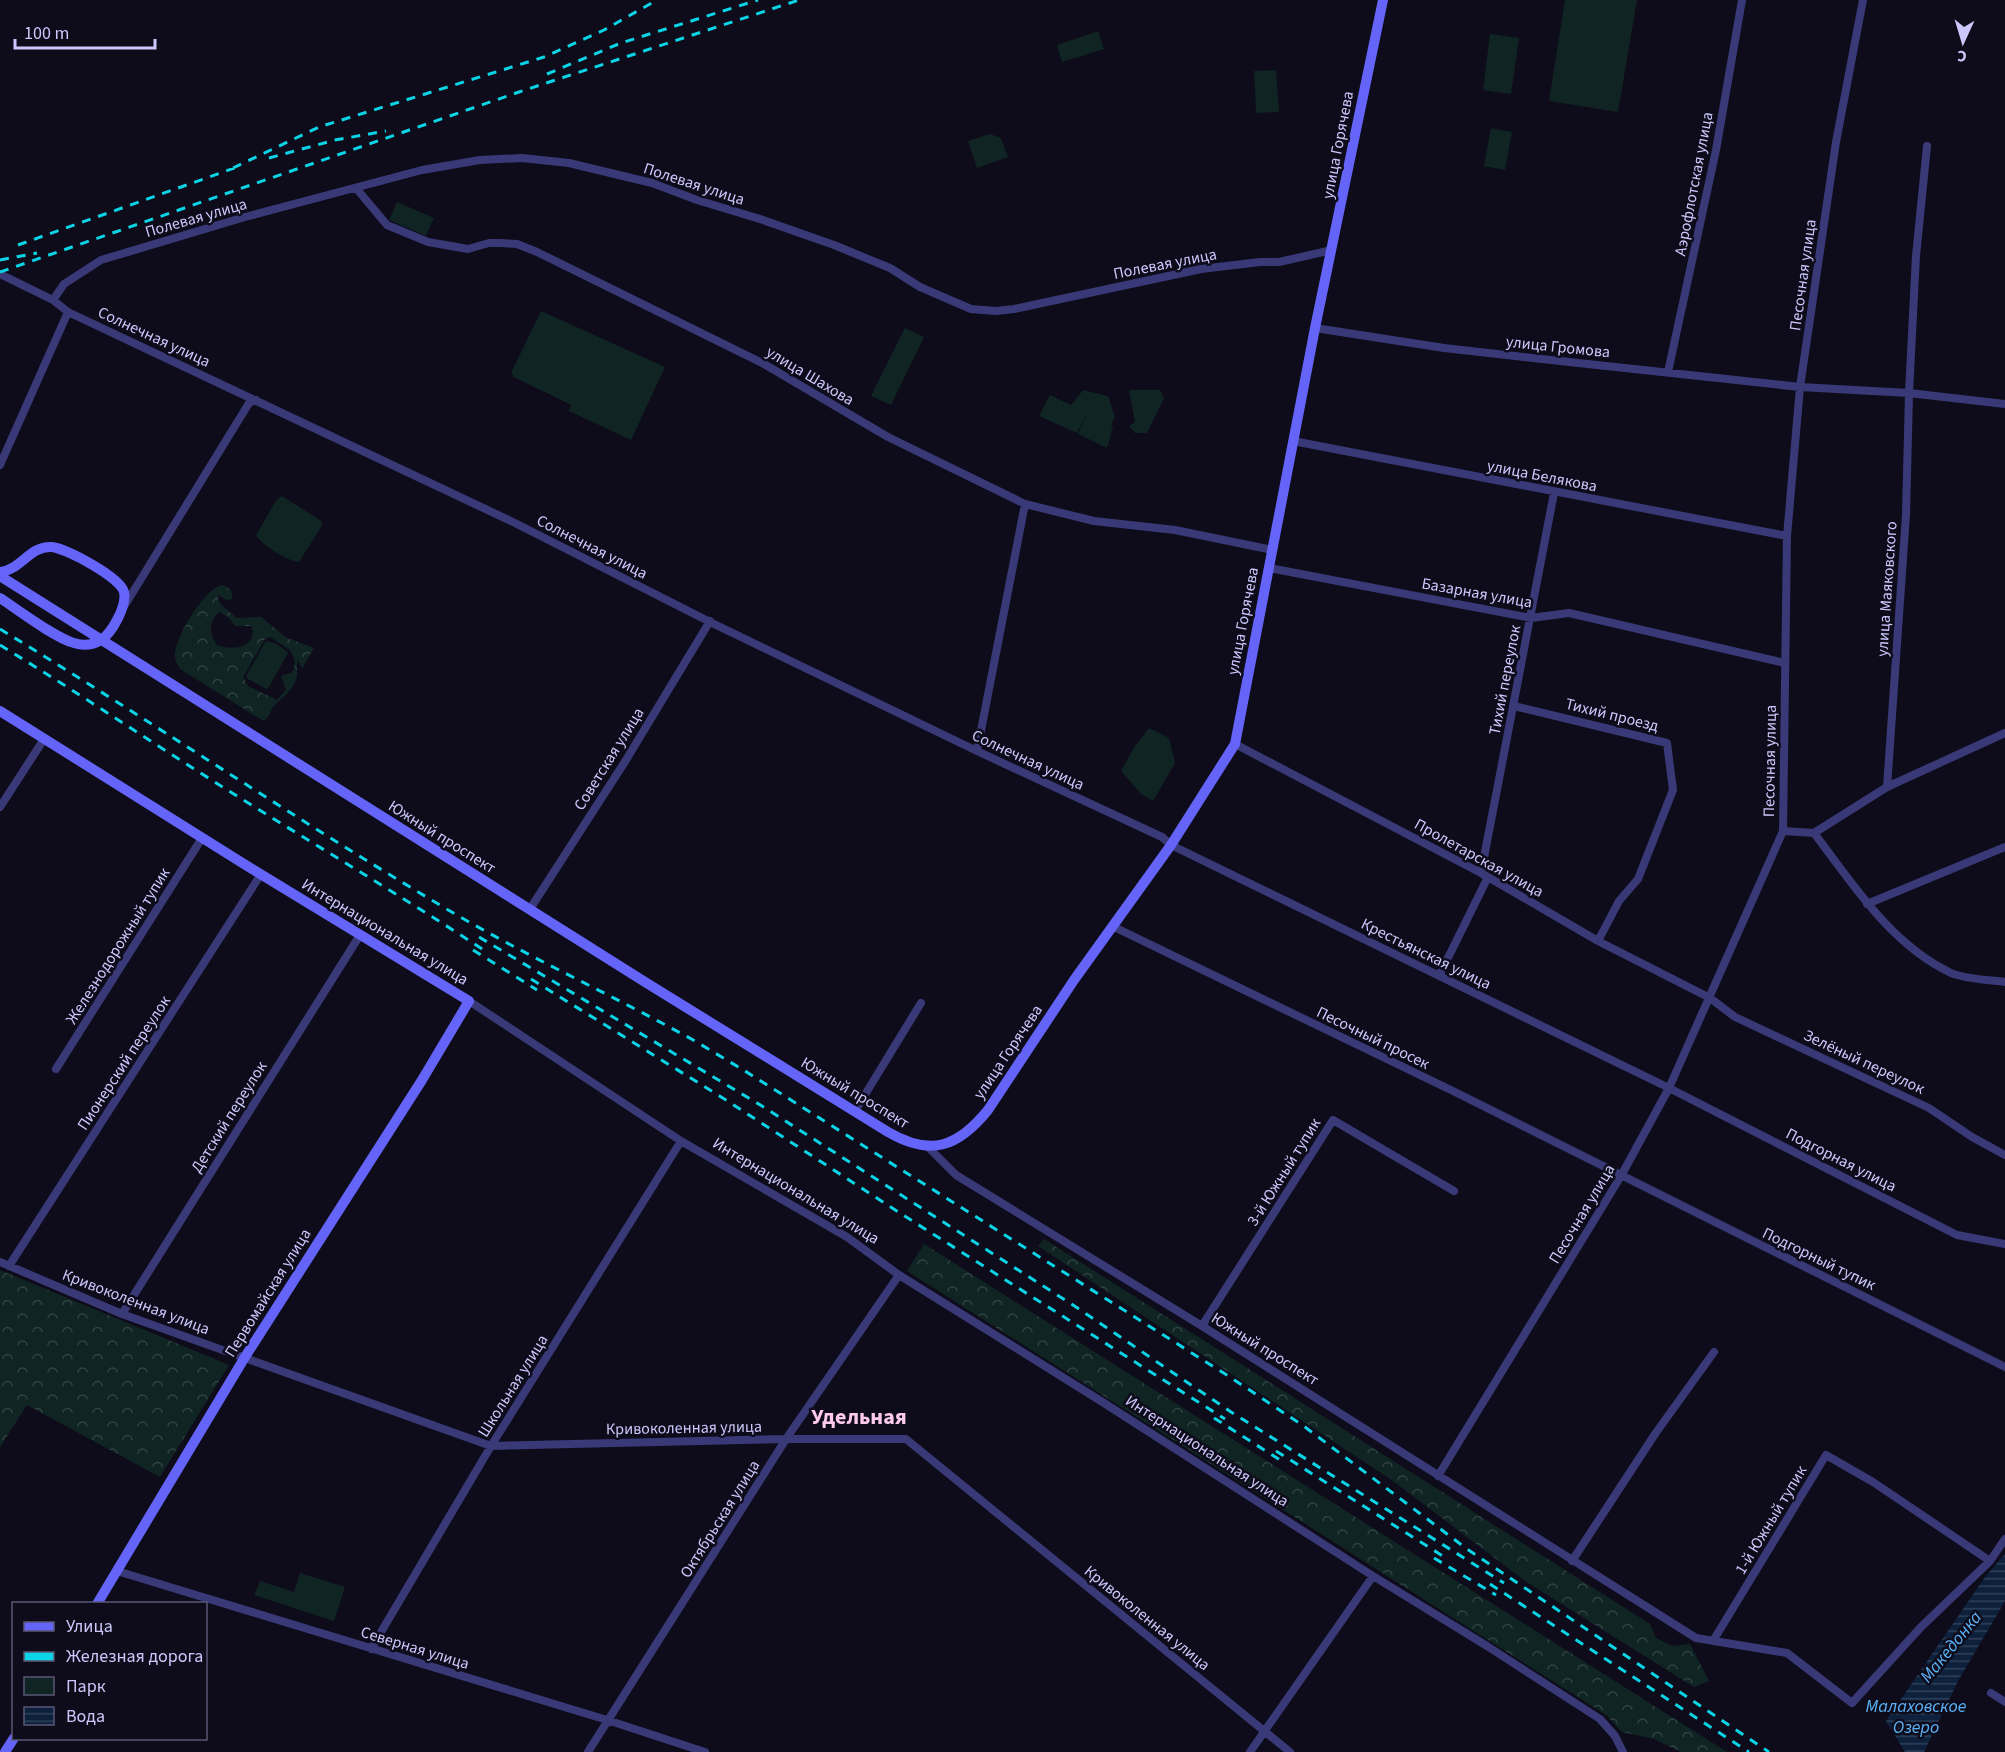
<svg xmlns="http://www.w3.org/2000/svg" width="2005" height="1752" viewBox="0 0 2005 1752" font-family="'Source Sans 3',sans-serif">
<defs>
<pattern id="forest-crowns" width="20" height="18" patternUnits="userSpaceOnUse" patternTransform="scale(1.5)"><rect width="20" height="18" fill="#0f2423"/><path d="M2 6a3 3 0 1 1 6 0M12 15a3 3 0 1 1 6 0" fill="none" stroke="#314244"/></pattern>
<pattern id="water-rules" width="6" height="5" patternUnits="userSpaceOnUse" patternTransform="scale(1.5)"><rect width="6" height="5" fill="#0d213d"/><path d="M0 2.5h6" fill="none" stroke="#2f405a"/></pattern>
</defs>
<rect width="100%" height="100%" fill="#0e0c1b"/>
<path fill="url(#forest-crowns)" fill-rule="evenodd" d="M222,585c8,2 11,7 10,14l-6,1 -7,-5 -1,4 3,6 16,13 24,-1 26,21 27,10 -11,19h-2l-3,-7c-2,5 -1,9 -1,14 -1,14 -13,22 -22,31 -5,4 -4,11 -10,15l-5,-1 -80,-50c-2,-4 -5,-8 -5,-13 0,-19 29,-67 47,-71zM220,612l8,5 7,9h17c5,22 -19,25 -35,19 -8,-10 -9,-25 3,-33zM270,637l20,13 5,11 -1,9 -3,3 -10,3 5,14 -9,10 -29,-14 -5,-9 22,-38z
M1044,1239l606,385 6,14 17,8 17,-2 19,37 -15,6 -169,-106 -132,-100 -355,-235z
M924,1244l803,508h-46l-27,-13 -32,-7 -16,-17 -699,-444z
M0,1270l229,95 -69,112 -133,-72 -27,42z"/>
<path fill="#0f2423" d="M1565,0h72l-19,112 -69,-11z
M1098,31l6,18 -42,13 -5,-17z
M1490,34l29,4 -8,56 -28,-4z
M1276,70l3,42 -23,1 -2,-42z
M1491,128l21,4 -7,38 -21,-4z
M990,134l11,4 7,19 -31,11 -9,-27z
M397,202l37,16 -8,18 -37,-16z
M541,311l124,56 -34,73 -62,-29 2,-6 -57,-28 -3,-4z
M905,328l19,9 -33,68 -20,-9z
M1083,390l25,6 7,21 -4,8 2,2 -6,21 -29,-14 9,-21 -10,20 -38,-17 11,-21 21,10z
M1129,390h31l4,8 -17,35h-12l-6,-7 6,-4z
M282,496l38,24 3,4 -24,38c-10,0 -39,-18 -43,-27l21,-36z
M266,641c7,0 18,7 22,12l-19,34 -3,2 -18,-10 -2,-3z
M1149,728l20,10 6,25 -22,38 -12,-7 -20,-23 14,-25z
M300,1573l45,14 -11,34 -80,-26 6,-14 34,11z"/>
<path fill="url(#water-rules)" d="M2005,1554v47l-47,80 -34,71h-19l-19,-31 99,-144z"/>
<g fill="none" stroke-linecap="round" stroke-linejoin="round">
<path stroke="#3a3978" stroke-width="8" d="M356,188l31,37 41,17 40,7 21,-6h11l17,1 20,8 227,112 124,73 137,67 69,17 81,9 98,20
M0,274l53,26 15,12 445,210 201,102 263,127 185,86 9,8 498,243 288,147 48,9
M53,300l11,-16 37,-24 144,-43 177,-47 58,-10 42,-2 47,5 83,20 45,17 66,20 71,25 56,23 30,19 51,22 25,2 18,-2 187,-40 59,-7h19l53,-12
M1315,328l129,20 125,14 231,25 109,6 96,11
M1668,372l48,-222 26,-150
M1293,441l494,95
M0,465l68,-153
M1269,568l262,50 38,-5 216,50
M125,605l121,-197 3,-5 7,-3
M1514,706l153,37 6,47 -35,89 -19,22 -21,40
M1235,744l246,129 117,68 112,57 25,19 194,91 43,29 33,18
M977,751l48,-247
M1887,787l19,-272 3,-122 7,-137 11,-110
M0,807l44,-68
M1783,831l31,2c38,50 77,112 137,140 13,6 39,7 54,9
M1814,833l73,-46 118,-54
M1481,873l73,-380
M1867,904l138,-57
M530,909l96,-149 84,-139
M1112,926l343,166 550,275
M1439,976l49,-99
M469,1001l212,140 166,96 52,38 205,128 269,173 114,70 113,73 15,17 8,16
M56,1069l146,-231
M855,1111l66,-108
M928,1147l28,28 246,151 494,312 91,15 65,50 69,-76 69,-66 15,-22
M0,1262l122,52 369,132 295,-7h120l384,313
M9,1266l252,-392
M122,1314l238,-379
M1202,1326l131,-206 121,71
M1438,1476l183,-300 48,-88 114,-257 4,-295 13,-149 36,-245 27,-142
M1572,1561l83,-127 59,-82
M117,1571l490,149 98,32
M1713,1641l113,-186 47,27 117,79
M371,1649l120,-203 190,-305
M1991,1693l14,9
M588,1752l198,-313 113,-164
M1250,1752l123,-176"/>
<path stroke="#6464f8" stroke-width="10" d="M0,572c21,-2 30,-27 52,-25 15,2 68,30 72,45 3,14 -12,41 -23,48 -8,5 -18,6 -27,3 -19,-5 -56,-33 -74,-45
M0,576l645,406 243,150c43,25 70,15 100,-22l86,-130 97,-135 64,-101 80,-416 68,-328
M0,711l244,153 225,137 -47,79 -177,277 -148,247
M5,1752l9,-14"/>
<path stroke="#0bd4e6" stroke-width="3" stroke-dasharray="9 8" stroke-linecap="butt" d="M547,74l74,-31 137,-43
M269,158l66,-18 51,-9
M233,168l86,-41 225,-70 60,-27 53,-30
M18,245l222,-79
M0,260l37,-7
M0,272l519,-180 280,-92
M0,629c151,92 298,192 450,282 80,47 164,85 245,130l50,30 488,308 72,48 162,122 302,203
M0,645c82,50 161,104 242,154 81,51 163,99 243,152
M479,937l283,169 314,201 155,105 273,171
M473,950l64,40
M531,979l195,121 177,115 322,204
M1214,1418l66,42
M1276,1451l170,107
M1434,1558l62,37
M1490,1584l259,168"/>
</g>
<g text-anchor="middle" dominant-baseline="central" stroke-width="5" stroke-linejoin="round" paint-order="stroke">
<g font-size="16" fill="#cdc8fc" stroke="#0e0c1b">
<text transform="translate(1338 145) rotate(-79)">улица Горячева</text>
<text transform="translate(694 184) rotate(18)">Полевая улица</text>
<text transform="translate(1694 184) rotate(-79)">Аэрофлотская улица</text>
<text transform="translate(196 218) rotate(-16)">Полевая улица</text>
<text transform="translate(1165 264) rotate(-11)">Полевая улица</text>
<text transform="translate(1803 275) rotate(-82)">Песочная улица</text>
<text transform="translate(154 337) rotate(25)">Солнечная улица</text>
<text transform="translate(1558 347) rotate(6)">улица Громова</text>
<text transform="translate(810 376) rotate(31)">улица Шахова</text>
<text transform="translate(1542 476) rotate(11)">улица Белякова</text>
<text transform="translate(592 547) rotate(27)">Солнечная улица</text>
<text transform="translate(1887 589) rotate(-86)">улица Маяковского</text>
<text transform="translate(1477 593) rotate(10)">Базарная улица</text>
<text transform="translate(1243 621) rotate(-79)">улица Горячева</text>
<text transform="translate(1505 680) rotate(-79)">Тихий переулок</text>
<text transform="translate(1612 715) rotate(14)">Тихий проезд</text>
<text transform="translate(609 759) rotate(-58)">Советская улица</text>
<text transform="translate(1028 760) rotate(25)">Солнечная улица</text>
<text transform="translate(1770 761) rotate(-89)">Песочная улица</text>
<text transform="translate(442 837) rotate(32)">Южный проспект</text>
<text transform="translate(1479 858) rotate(29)">Пролетарская улица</text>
<text transform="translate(385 932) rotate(31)">Интернациональная улица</text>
<text transform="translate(118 946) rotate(-58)">Железнодорожный тупик</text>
<text transform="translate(1426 954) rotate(26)">Крестьянская улица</text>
<text transform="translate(1373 1038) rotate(26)">Песочный просек</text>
<text transform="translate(1008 1052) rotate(-56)">улица Горячева</text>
<text transform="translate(1864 1062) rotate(25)">Зелёный переулок</text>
<text transform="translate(124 1063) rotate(-57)">Пионерский переулок</text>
<text transform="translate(855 1093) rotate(31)">Южный проспект</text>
<text transform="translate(229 1117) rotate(-58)">Детский переулок</text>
<text transform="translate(1841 1160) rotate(27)">Подгорная улица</text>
<text transform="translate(1284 1172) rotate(-58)">3-й Южный тупик</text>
<text transform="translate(796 1191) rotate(31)">Интернациональная улица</text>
<text transform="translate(1582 1214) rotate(-59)">Песочная улица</text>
<text transform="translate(1819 1259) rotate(26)">Подгорный тупик</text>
<text transform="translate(268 1293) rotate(-58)">Первомайская улица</text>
<text transform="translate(136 1302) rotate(21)">Кривоколенная улица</text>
<text transform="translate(1265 1349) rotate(32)">Южный проспект</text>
<text transform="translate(513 1386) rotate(-58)">Школьная улица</text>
<text transform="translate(684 1428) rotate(-1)">Кривоколенная улица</text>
<text transform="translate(1207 1451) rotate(33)">Интернациональная улица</text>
<text transform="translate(720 1519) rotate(-58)">Октябрьская улица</text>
<text transform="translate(1771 1520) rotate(-59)">1-й Южный тупик</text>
<text transform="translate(1147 1618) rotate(39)">Кривоколенная улица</text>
<text transform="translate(415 1648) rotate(17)">Северная улица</text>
</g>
<g font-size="18" font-style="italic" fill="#5bb2f7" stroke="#0e0c1b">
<text transform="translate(1951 1647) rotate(-51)">Македонка</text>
<text x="1916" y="1706">Малаховское<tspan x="1916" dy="21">Озеро</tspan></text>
</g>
<g font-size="22" font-weight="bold" fill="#fdcaeb" stroke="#0e0c1b">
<text x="859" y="1417">Удельная</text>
</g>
</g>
<rect x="12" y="1602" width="195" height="138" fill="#0e0c1b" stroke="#5a5775" stroke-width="1.5"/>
<rect x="24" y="1622" width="30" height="9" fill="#6464f8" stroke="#5a5775" stroke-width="1.5"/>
<text x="66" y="1632" font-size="18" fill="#cdc8fc">Улица</text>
<rect x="24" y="1652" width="30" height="9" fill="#0bd4e6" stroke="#5a5775" stroke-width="1.5"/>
<text x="66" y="1662" font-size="18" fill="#cdc8fc">Железная дорога</text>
<rect x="24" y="1677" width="30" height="18" fill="#0f2423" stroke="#5a5775" stroke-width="1.5"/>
<text x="66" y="1692" font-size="18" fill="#cdc8fc">Парк</text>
<rect x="24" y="1707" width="30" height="18" fill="url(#water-rules)" stroke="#5a5775" stroke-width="1.5"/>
<text x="66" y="1722" font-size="18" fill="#cdc8fc">Вода</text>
<g transform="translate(1963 42) rotate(184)" stroke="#0e0c1b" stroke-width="4.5" paint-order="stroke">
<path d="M0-4.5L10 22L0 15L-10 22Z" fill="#cdc8fc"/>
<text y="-9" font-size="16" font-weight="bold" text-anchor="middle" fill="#cdc8fc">С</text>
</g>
<path d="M15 39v9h140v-9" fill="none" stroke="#cdc8fc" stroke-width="3"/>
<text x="24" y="39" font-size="18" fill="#cdc8fc" stroke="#0e0c1b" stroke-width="4.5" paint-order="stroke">100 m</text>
</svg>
